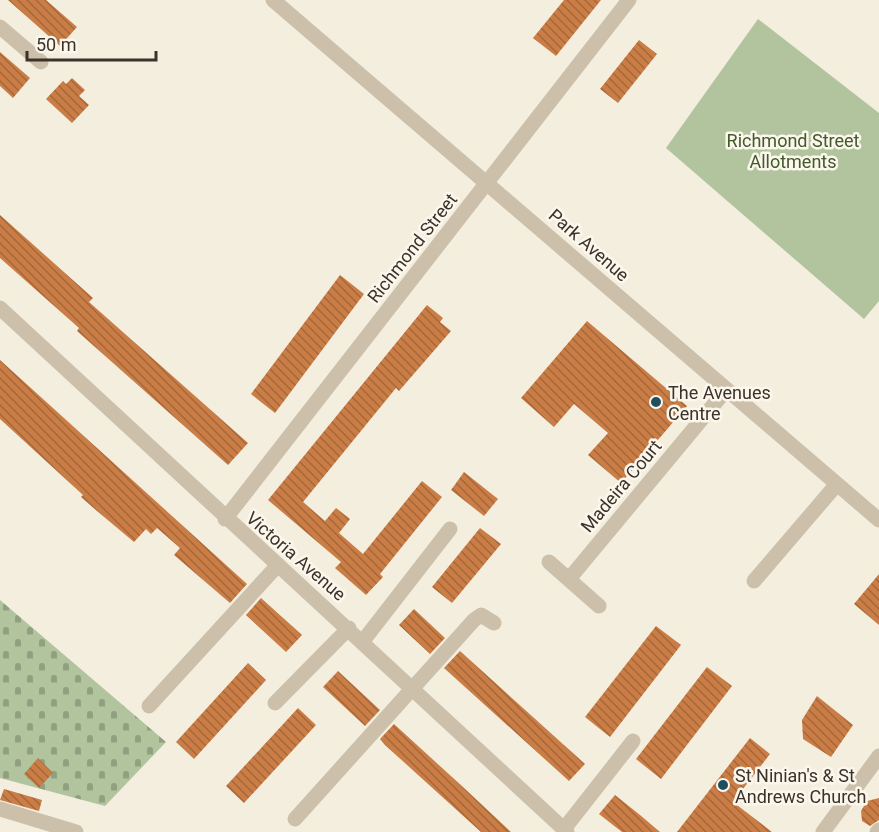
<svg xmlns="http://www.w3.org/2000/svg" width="879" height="832" viewBox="0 0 879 832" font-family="Roboto,sans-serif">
<defs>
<pattern id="cemetery-stones" width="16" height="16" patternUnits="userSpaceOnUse" patternTransform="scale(1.5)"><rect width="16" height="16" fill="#b1c49e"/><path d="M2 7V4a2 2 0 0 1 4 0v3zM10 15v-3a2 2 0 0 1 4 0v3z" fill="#91a081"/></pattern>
<pattern id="building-back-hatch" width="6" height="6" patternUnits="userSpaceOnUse" patternTransform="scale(1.5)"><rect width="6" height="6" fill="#cb7d46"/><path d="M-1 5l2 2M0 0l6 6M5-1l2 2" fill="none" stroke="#a6673b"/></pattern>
</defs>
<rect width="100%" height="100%" fill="#f4eedf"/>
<path fill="url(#cemetery-stones)" d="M0,600l166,142 -61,64 -105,-28z"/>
<path fill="#b1c49e" d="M758,19l121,94v188l-15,18 -198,-171z"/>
<path fill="url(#building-back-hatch)" d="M8,0h38l31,27 -17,19z
M564,0h37l-45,56 -23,-18z
M639,40l18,14 -39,49 -18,-14z
M0,52l30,26 -17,20 -13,-12z
M72,78l13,12 -6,6 10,9 -17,18 -26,-24 17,-18 3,3z
M0,215l93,83 -4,4 159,141 -20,22 -151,-134 2,-3 -79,-70z
M340,275l24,19 -89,119 -24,-19z
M427,305l16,13 -3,4 11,9 -52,60 -3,-3 -93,114 22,19 11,-13 14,11 -11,14 24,21 59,-73 20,16 -62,77 3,3 -17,18 -31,-27 6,-6 -73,-62z
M587,321l100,85 -66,77 -33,-28 20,-22 -34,-29 -20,23 -33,-29z
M0,360l247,224 -17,19 -56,-48 6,-7 -23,-20 -6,6 -5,-5 -12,13 -37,-31 -16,-14 2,-2 -83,-76z
M464,472l34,27 -14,17 -33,-26z
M480,528l21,16 -49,59 -20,-16z
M879,574v51l-25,-21z
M261,598l41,37 -16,17 -40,-37z
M414,609l31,29 -15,16 -31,-29z
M656,626l25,19 -71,92 -25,-20z
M460,651l125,113 -16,17 -125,-113z
M248,663l18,17 -72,79 -18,-17z
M707,667l25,19 -71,93 -25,-20z
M338,671l42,39 -15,16 -42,-39z
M817,696l36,29 -22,32 -28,-18 -1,-19z
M298,708l18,17 -72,78 -18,-17z
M394,724l70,64 47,44h-30l-96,-87 -5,-6z
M750,738l20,16 -37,48 39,30h-95z
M38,758l15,15 -14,15 -15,-14z
M4,789l38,11 -3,11 -39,-11z
M615,795l25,20 20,17h-38l-23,-18z
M879,798v22l-9,6 -8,-5 -1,-10 6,-10z"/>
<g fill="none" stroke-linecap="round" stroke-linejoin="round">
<path stroke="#cdc0aa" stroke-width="15" d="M273,0l606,520
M0,27l41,35
M0,308l567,524
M225,519l404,-519
M549,562l50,44
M569,579l157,-189
M754,581l83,-97
M363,641l87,-112
M275,703l74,-75
M149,706l129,-141
M0,809l76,23
M295,819l179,-199 7,-5 13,8
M564,829l69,-88
M823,832l56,-76
M877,832l2,-2"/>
</g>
<g fill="#1d4f5f" stroke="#fbf7ec" stroke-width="2">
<circle cx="656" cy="402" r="6"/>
<circle cx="723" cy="785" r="6"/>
</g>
<g text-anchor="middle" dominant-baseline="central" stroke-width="5" stroke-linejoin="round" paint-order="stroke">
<g font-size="18" fill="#425a2c" stroke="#fbf7ec">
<text x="793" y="140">Richmond Street<tspan x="793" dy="21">Allotments</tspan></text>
</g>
<g font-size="18" fill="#3b322a" stroke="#fbf7ec">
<text transform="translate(589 245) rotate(41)">Park Avenue</text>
<text transform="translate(412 248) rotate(-52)">Richmond Street</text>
<text transform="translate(621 486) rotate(-50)">Madeira Court</text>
<text transform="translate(296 556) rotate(41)">Victoria Avenue</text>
</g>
<g font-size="18" fill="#3b322a" stroke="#fbf7ec" text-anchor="start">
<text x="668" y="392">The Avenues<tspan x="668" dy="21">Centre</tspan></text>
<text x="735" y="775">St Ninian's &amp; St<tspan x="735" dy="21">Andrews Church</tspan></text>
</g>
</g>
<path d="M27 51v9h129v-9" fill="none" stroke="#3b322a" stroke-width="3"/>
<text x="36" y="51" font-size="18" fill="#3b322a" stroke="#fbf7ec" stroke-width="4.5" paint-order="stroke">50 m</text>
</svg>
